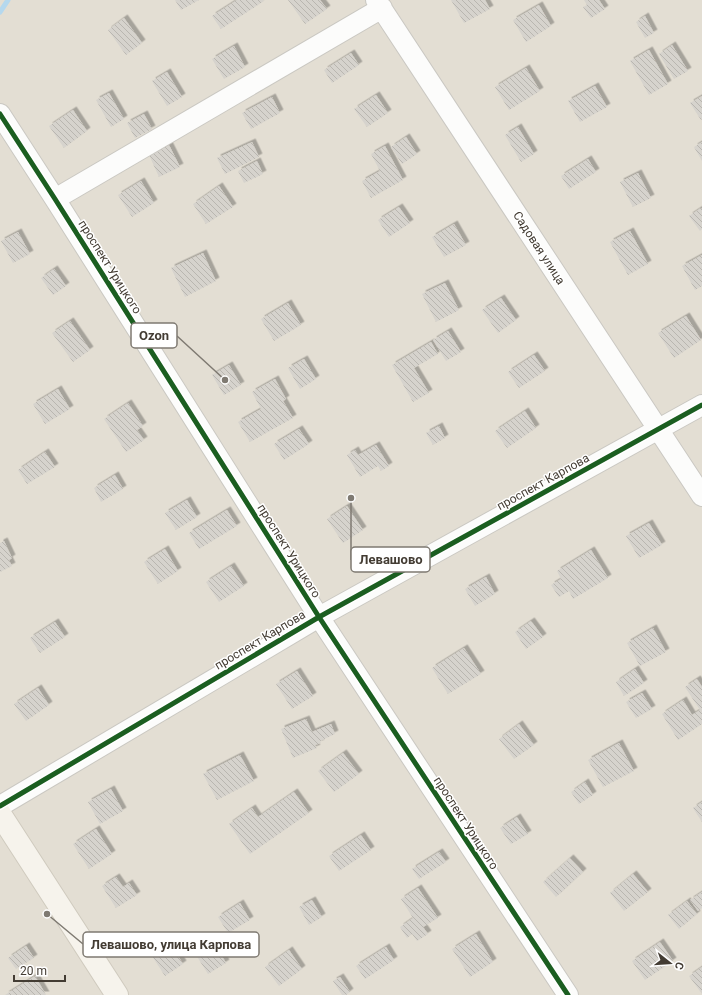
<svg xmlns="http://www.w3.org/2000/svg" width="702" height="995" viewBox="0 0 702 995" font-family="Roboto,sans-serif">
<defs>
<pattern id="building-back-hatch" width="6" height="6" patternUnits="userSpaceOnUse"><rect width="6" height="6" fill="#d6d3cd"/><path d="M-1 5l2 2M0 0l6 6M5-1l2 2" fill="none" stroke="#b9b6b0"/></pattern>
<filter id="shadow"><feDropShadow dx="3.5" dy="-3.5" stdDeviation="0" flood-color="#0004"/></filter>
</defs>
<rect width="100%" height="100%" fill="#eeece6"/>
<path fill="#e3ded3" d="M0,0h702v995h-702z"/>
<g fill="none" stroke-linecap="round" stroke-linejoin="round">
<path stroke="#b5d8ee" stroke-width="5" d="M0,12l8,-12"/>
</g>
<path fill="url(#building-back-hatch)" filter="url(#shadow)" d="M175,0h24l-18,10z
M237,0h26l1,1 -43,28 -9,-13z
M288,0h32l7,9 -22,15z
M451,0h34l5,9 -26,14z
M584,0h15l6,9 -14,9 -8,-11 4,-2z
M539,5l12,21 -25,16 -13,-22z
M645,16l9,17 -9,5 -9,-16z
M124,18l18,25 -16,12 -18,-25z
M672,45l16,26 -14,8 -15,-25z
M234,46l11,21 -21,12 -12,-20z
M649,50l19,34 -19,11 -19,-34z
M351,53l8,12 -27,18 -8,-13z
M526,68l14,23 -31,19 -14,-23z
M167,72l15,25 -15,9 -15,-25z
M595,86l12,21 -27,15 -12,-21z
M109,93l15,26 -13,8 -15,-27z
M376,95l12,18 -21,14 -13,-18z
M702,96v23l-1,1 -11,-17z
M272,97l8,16 -29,16 -9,-16z
M73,110l14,21 -23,17 -15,-22z
M144,114l8,15 -17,9 -8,-15z
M518,127l16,27 -13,8 -16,-27z
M406,137l11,17 -15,10 -11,-17z
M252,142l7,15 -34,17 -8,-16z
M702,142v19l-8,-14z
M169,145l11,22 -21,10 -10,-22z
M385,146l18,34 -32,18 -9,-17 18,-10 -9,-17z
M588,159l8,13 -27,17 -8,-13z
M257,161l6,13 -19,9 -6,-12z
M638,173l13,25 -18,9 -13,-25z
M141,181l13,22 -22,14 -14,-22z
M219,186l14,21 -27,17 -13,-20z
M399,207l11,16 -21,14 -11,-17z
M701,208l1,2v19l-2,2 -11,-15z
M454,224l12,21 -22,12 -12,-20z
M630,231l18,33 -20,11 -18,-33z
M18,232l12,22 -17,9 -12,-22z
M203,253l13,28 -31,16 -14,-29z
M702,255v31l-7,4 -13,-24z
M54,269l12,17 -13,9 -12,-17z
M445,283l14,27 -23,12 -14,-28z
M501,298l15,22 -18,13 -16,-23z
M288,303l13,22 -27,16 -13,-22z
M686,316l15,24 -27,18 -16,-25z
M70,321l20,29 -17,12 -21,-29z
M448,331l13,21 -15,9 -13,-21z
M431,342l7,12 -24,14 15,25 -16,9 -21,-37z
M534,355l11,16 -26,17 -11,-16z
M304,359l12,20 -16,10 -12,-21z
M229,365l12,20 -17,10 -12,-20z
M275,379l11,20 -3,2 10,17 -43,24 -12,-20 23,-13 -9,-17z
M58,389l12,20 -25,15 -12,-20z
M128,403l15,23 -6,4 7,10 -18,12 -22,-33z
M525,411l11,17 -29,20 -12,-17z
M439,426l6,12 -12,7 -7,-12z
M299,429l10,15 -25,16 -10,-16z
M376,445l13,21 -8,5 -3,-5 -18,11 -13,-22 8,-5 3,5z
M45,452l10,15 -28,17 -9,-14z
M115,475l8,14 -22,13 -7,-14z
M187,500l10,17 -21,13 -11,-17z
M347,506l16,24 -20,13 -16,-24z
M227,510l10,16 -38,23 -10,-16z
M649,523l13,22 -23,13 -13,-22z
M4,541l8,17 -3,2 3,6 -12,6v-29z
M165,549l13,22 -20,13 -14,-22z
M591,550l17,28 -35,21 -4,-8 -10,6 -8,-12 10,-6 -4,-8z
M231,566l13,20 -25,16 -13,-20z
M486,577l9,17 -20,12 -10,-17z
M531,621l12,16 -17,12 -11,-17z
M55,622l10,15 -25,16 -10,-15z
M653,628l13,24 -26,14 -13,-23z
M464,648l17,26 -33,20 -16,-26z
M635,669l9,14 -20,13 -8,-14z
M297,671l16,25 -21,13 -16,-25z
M697,679l5,8v37l-24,16 -16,-26 21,-14 9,15 8,-5 -15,-23z
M38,688l11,17 -23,16 -12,-17z
M642,693l10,16 -16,9 -10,-16z
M306,719l6,13 19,-8 4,10 -15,7 1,2 -6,2 2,3 -24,10 -12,-29z
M519,724l15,21 -20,14 -15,-20z
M619,743l15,28 -31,16 -15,-27z
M343,753l16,21 -25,18 -16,-21z
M240,755l14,26 -37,19 -14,-26z
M585,782l8,13 -14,9 -8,-12z
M111,789l12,22 -23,13 -12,-22z
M294,792l15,21 -59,41 -21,-30 23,-16 6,9z
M702,802v20l-9,-14z
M517,817l11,17 -17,10 -11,-16z
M96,829l16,25 -23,15 -16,-25z
M361,835l10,15 -32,21 -10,-15z
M439,852l7,10 -27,17 -7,-10z
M570,858l13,14 -27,25 -13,-15z
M633,874l15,18 -24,19 -14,-18z
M116,877l7,10 6,-4 8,12 -21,13 -14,-22z
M418,888l20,30 -15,9 5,7 -11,7 -5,-7 -5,4 -7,-11 13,-9 -12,-19z
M702,892v16l-4,3 -8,-11z
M312,900l10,17 -13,8 -10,-18z
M687,901l10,13 -18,15 -11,-14z
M240,903l10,17 -22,13 -10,-16z
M476,934l17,28 -23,15 -18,-28z
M210,936l16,27 -18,11 -17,-27z
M168,940l15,24 -18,12 -15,-23z
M660,942l13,19 -28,19 -13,-19z
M26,946l8,12 -18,11 -8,-11z
M386,947l8,13 -29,19 -9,-13z
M289,950l13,19 -23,17 -14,-19z
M702,967v27l-13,-18z
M35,976l11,19h-41z
M340,977l10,15 -4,3h-4l-9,-14z"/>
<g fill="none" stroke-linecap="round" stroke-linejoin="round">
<g stroke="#cac8c2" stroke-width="22">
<path id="street" d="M376,0l326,496
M0,114l55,85 264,418 249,378
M55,199l327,-191
M0,806l319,-189 383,-212"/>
</g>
<g stroke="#cfcabe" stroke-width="24">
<path id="secondary" d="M0,814l117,181"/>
</g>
<use href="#street" stroke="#fcfcfb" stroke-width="20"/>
<use href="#secondary" stroke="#f6f3ec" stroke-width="22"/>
<g stroke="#fff" stroke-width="8">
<path id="cycleway" d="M0,114l55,85 264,418 249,378
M0,806l319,-189 383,-212"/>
</g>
<use href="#cycleway" stroke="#1b5e20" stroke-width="5"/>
</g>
<g text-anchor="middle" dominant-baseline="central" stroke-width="3" stroke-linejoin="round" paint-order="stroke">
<g font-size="12" fill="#433c33" stroke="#fff">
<text transform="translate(539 248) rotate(57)">Садовая улица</text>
<text transform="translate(110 267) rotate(58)">проспект Урицкого</text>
<text transform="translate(543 482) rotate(-29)">проспект Карпова</text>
<text transform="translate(289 551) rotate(58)">проспект Урицкого</text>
<text transform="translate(260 640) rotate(-31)">проспект Карпова</text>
<text transform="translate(466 823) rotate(57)">проспект Урицкого</text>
</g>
</g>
<path fill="none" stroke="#7f7a72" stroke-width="1.5" d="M225 380L177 336M351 498L351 560M47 914L83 944"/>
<g fill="#7f7a72" stroke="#fff" stroke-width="1.5">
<circle cx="225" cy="380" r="4"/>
<circle cx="351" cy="498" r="4"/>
<circle cx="47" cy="914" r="4"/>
</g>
<g fill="#fff" stroke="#7f7a72" stroke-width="1.5">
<rect x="131" y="323" width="46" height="25" rx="4"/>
<rect x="351" y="547" width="79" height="25" rx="4"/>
<rect x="83" y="932" width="176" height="25" rx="4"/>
</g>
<g font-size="13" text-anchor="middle" font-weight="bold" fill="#433c33">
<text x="154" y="340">Ozon</text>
<text x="391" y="564">Левашово</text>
<text x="171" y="949">Левашово, улица Карпова</text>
</g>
<g transform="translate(670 963) rotate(107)" stroke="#ffffff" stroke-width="3" paint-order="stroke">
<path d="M0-3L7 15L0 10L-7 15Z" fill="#433c33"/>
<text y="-6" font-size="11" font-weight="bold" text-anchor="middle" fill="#433c33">С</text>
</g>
<path d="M14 975v6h51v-6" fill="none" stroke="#433c33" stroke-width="2"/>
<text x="20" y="975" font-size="12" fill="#433c33" stroke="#ffffff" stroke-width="3" paint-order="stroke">20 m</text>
</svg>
